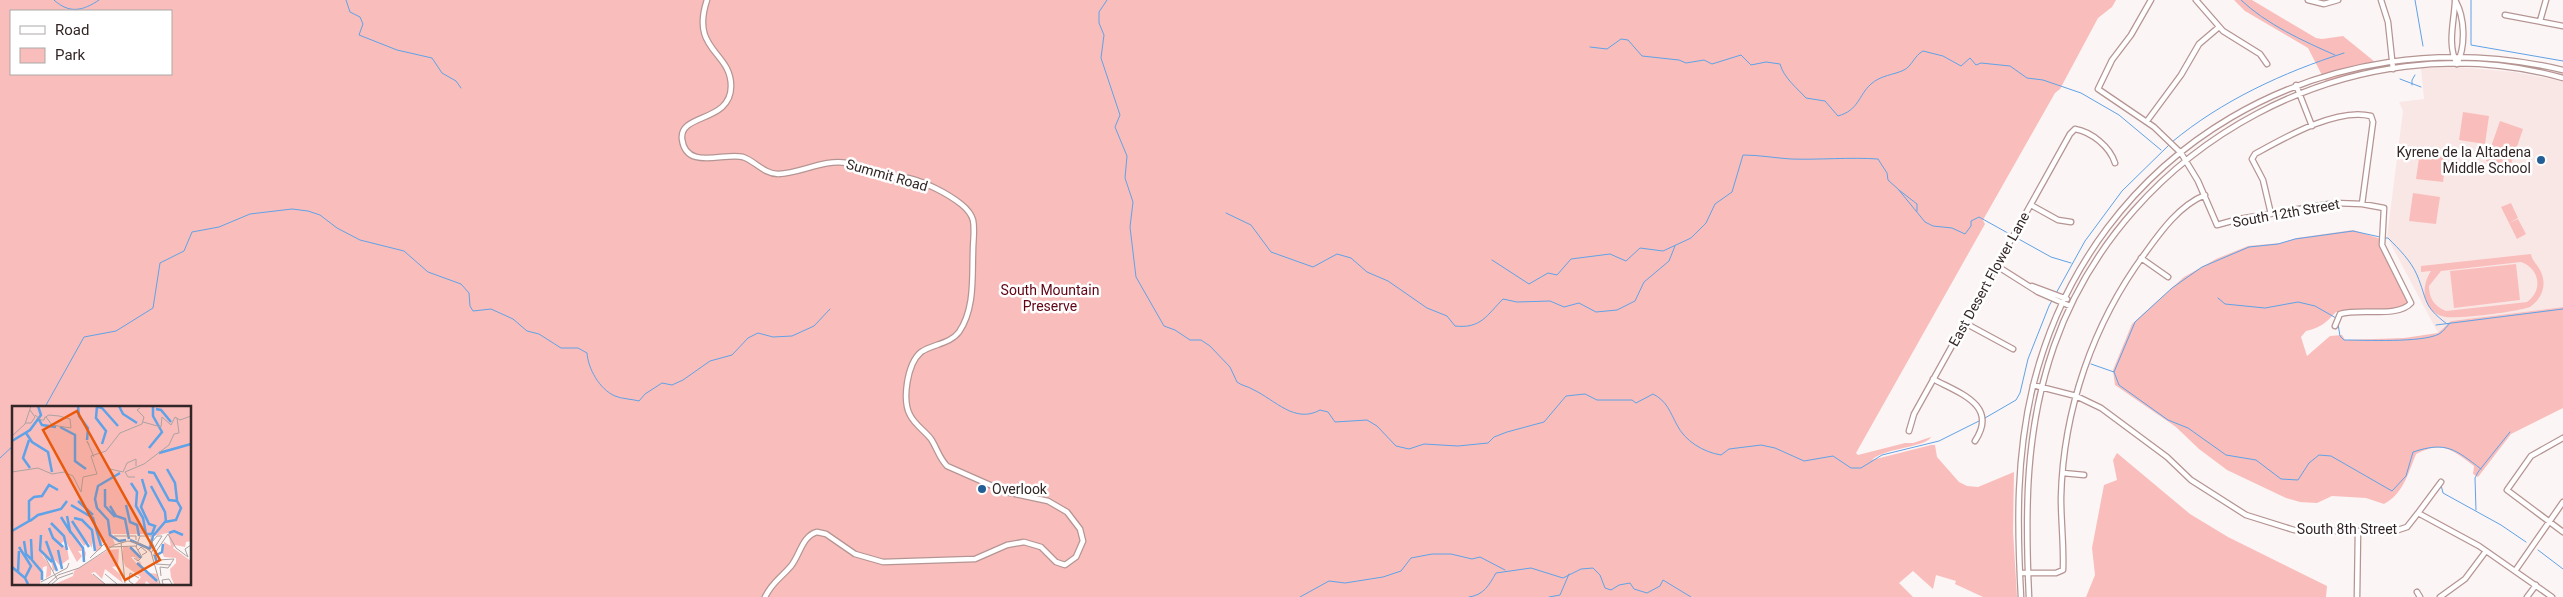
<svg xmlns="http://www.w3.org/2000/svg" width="2563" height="597" viewBox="0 0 2563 597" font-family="Roboto,sans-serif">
<rect width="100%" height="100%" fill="#fcf5f5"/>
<path fill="#f9e7e6" d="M2459,67l55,5 49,9v226l-112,14 -13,12 -51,-96 16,-126 -4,-9 25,-3 -3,-31z"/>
<path fill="#f9bebc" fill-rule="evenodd" d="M0,0h2116l-4,7 -14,11 -38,71 -5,4 -72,127 2,4 -129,229 2,2 47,-12h8l18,-6c-4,10 -47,11 -59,23l59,-15h4l2,12 22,25 8,4 11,1 36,-15 -1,59 4,66h-34l-28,-13 1,-3 -20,-6 -3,14 -20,-18 -14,12 14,14h-1913zM11,11h160v63h-160zM14,407h176v176h-176z
M2234,0h18l64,38 6,1 21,-3 37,30 -55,15 -17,-33 -63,-37z
M2463,112l26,4 -4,28 -26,-4z
M2500,121l23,8 -14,41 -23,-9z
M2420,151l27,3 -4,28 -27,-3z
M2413,193l27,4 -4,27 -27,-3z
M2511,203l7,15 -9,5 -8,-16z
M2518,219l8,15 -9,5 -8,-16z
M2353,230l28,9 30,64 -18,8 -57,1c-10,11 -16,16 -30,19l-5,6 6,19 23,-20 12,-1 3,5 59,-2 34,-5 13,-12 112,-14v101l-52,26 -33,43 -5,-3 1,-8c-23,-17 -31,-25 -58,-12 -8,20 -13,40 -32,50l-18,-6 -34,-2 -15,7 -17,-1 -14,-4 -59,-28 -28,-21 -23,-22 -61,-42 -2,-15 19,-46 52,-47 32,-18 32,-13 33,-3 16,-5z
M2531,254c1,7 7,11 10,18 6,13 1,27 -11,35 -14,5 -70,12 -84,10 -24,-4 -26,-30 -15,-46l-10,1v-6zM2521,262c18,6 23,28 6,40l-81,9c-12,-5 -17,-13 -17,-25l12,-15z
M2516,264l4,36 -66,8 -4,-37z
M2117,453l73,61 38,23 99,49 -1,11h-240l9,-22 -3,-27 12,-63 13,-5 -4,-20z"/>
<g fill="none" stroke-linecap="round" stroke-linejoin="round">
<path stroke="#5fa2e7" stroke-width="1" d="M54,0c15,14 29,11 45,0
M346,0l4,12 10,5 3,7 -4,11 38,15 35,8 10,15 14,8 5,7
M1107,0l-8,12v11l5,12 -3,23 19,57 -5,12 12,29 -2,22 8,24 -3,25 6,50 28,49 11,4 15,10h11l9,6 20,21 7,15c5,4 11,4 17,8 21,10 41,34 66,20l8,2 7,10 32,-2 10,6 19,20 13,3 15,-5 34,2 30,-3 6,-6 13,-5 37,-10 22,-26 19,-2 12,6h35l4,3 17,-9c14,7 17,18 24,31 8,16 26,27 44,30l8,-6 32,-4 14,3 29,13 29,-5 18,12h10l21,-13 57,-14 42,-21
M2241,0c25,24 62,41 94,55
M2415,0l8,46
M2471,0v45l92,16
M1590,47l17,2 14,-10 7,1 14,16 37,4 7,3 18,-3 8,4 29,-9 10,10 15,-3 14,2c4,14 16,23 26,34l19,3 13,15c21,-6 20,-20 33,-32 10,-9 23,-9 33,-14 8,-4 10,-14 19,-19l20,5 18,10 9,-8 6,7 5,-2 29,3 17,12 16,2 38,13 38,22 42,35
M2400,79l21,8
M2412,85v-5l3,-5
M2172,142c49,-41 112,-70 172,-89
M1899,190l18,14v7
M1226,213l25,12 20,27 42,15 24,-13 14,4 16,14 21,9 39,27 20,8 8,10c26,3 32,-11 48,-27l14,3 33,-1 14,6 15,-4 17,9 21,-2 18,-9 9,-19 25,-21 6,-15
M2384,238h4c11,11 23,23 29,37 11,26 5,30 30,49
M1492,260l37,24 19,-11 9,2 14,-16 39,-5 16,7 14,-13 23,3 28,-13 15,-15 9,-19 17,-12 11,-37c16,0 32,3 48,4 29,1 58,-2 87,0l9,14 1,7 10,9 27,33 8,4 19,2 13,6 6,-8v-5l8,-4 72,40 20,6
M2218,298l7,6 40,4 33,-6 17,4 21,12
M2338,324l2,12 4,4c20,0 78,3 95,-6 4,-2 8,-8 11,-11
M2436,325l127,-16
M2091,364l23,8 21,-50 37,-34 30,-21 47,-20 29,-3 17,-5 58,-8 27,6
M2114,372l5,13 49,35 20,8 38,27 30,5 25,19 17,1 11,-17 10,-8 12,1 61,35 14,-15 7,-24c33,-11 42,-3 68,17
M45,407l39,-70 32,-6 37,-23 7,-45 24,-12 8,-19 27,-5 31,-13 42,-5 16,2 12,4 17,13 23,12 44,11 24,21 33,12 8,9 1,13 3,5 18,-2 22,10 14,12 12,3 22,14h17l9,5c1,15 12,36 28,43 7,3 17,3 24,5l6,-7 17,-11 10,2 11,-5 27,-19 22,-6 16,-17 10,-5 15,4 19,-1 22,-10 16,-17
M1985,418l31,-18 4,-7 8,-34 21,-53 36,-65 37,-50 47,-46
M0,458l14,-13
M2441,485l2,8 58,32 25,17
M2476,510l-1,-32 3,-6 32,-40
M2538,550l25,19
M1300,597l29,-16 16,2 38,-6 18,-6 10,-13 21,-4h19l21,5 8,-2 25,13
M1469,597c15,-2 20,-12 27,-24l35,-5 32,10 18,-9 12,-1 7,7 5,13 6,2 8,-5 11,-2 4,6 13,4 13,-7 3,-6 28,17
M1549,597l11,-2 9,-21"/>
<g stroke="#b59593" stroke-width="7">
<path id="minor" d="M707,0c-17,51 24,51 24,86 0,37 -52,27 -49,53 4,32 42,13 61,18 12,4 21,17 35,17 24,-1 45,-15 69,-11 16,2 27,9 41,13 7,2 13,1 20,2 17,4 39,15 53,26 5,4 10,9 12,16 2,9 0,21 0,31 -1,26 2,58 -14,81 -9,12 -26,12 -38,20 -14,12 -19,48 -11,63 5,10 15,16 21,24 6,9 8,19 16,27l59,26 42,9 19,11 13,17 3,12 -7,16 -11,8 -9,-3 -15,-15 -17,-5 -17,3 -32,14 -92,3 -28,-8 -29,-20 -9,-2c-15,4 -17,23 -26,34 -11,13 -18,15 -26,31
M2151,0l-20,35 -19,25 -14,29 56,38 27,26 17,28 19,44 22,-6 96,-16 27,1 22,4 -2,37 29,58c-13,15 -51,5 -71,11l-5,12
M2196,0l27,31 37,23 7,10
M2308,0l16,4 14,-4
M2381,0l7,22 5,47
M2455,0c10,17 11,46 2,64
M2455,2c-1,20 -8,43 2,62
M2505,15l58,11
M2540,21l6,-21
M2296,85l16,41
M2147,121l34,-46 18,-31 20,-17
M2031,205l27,15 13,2
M2271,214l-8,-34 -11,-21 3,-5c29,-16 82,-47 116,-38l2,6 -11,82
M2141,258l27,19
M1997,266l41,26 32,14
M2032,286l35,13
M1965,323l48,26
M1933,379c26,14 66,26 42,62
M2033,385l43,11 25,12 66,49 24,23 55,35 48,15 98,2 15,-5 11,-14 61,33 73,51
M1909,431l5,-17 156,-280 5,-5c17,3 35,18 40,34
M2563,438l-32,18 -24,34 56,42
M2063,473l21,2
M2418,513l23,-31
M2515,571l48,-69
M2020,573h36l7,-3c1,-24 -2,-48 -2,-72 2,-88 32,-175 85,-246 15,-21 34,-47 59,-57
M2417,592l3,5
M2021,597c-4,-72 -5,-141 12,-211 59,-239 293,-372 530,-316
M2029,597c-4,-86 -4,-168 25,-251 71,-203 300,-327 509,-268
M2357,597l1,-66
M2440,597l25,-18 21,-28
M2527,597l9,-12"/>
</g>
<use href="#minor" stroke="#fff" stroke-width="4.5"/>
</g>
<g fill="#245e96" stroke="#fff" stroke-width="2">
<circle cx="2541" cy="160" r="5"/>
<circle cx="982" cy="489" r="5"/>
</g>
<g text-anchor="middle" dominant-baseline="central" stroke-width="5" stroke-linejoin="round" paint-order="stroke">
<g font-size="14" fill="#332626" stroke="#fff" text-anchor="end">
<text x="2531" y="152">Kyrene de la Altadena<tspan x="2531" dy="16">Middle School</tspan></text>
<text x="992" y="489" text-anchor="start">Overlook</text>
</g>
<g font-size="14" fill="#332626" stroke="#fff">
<text transform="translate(887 175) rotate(16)">Summit Road</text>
<text transform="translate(2286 213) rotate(-10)">South 12th Street</text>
<text transform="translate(1989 279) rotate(-61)">East Desert Flower Lane</text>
<text x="2347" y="529">South 8th Street</text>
</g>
<g font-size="14" fill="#610414" stroke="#fff">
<text x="1050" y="290">South Mountain<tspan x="1050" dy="16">Preserve</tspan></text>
</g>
</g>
<g transform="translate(12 406)">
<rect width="179" height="179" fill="#fcf5f5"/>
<path d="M0,0h179v135l-5,1 -1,5 -10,-2 -2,3 18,13v23h-17l-3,-7 -1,-8 6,-6v-5l-12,-1 -2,-5 2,-10 7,4 -3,-13 -14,3 -4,16 -2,-3 3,-15h-40l4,10 -8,4 -1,-7h-3l-2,8 -5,3 -4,-10v6l-4,-6 -4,4 -6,-8 8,15 -2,9 -2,-11h-4l4,5 -5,6 -12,-22 -4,4 6,4 2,11 -7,5 1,5 -9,-10 3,10 -4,2 -2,-10 -10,-8 10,15v7l-5,3 1,-12 -4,1 -3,17h-28zM115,140l13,10 -2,5 -3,-4h-4l6,7 3,-3 4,11 13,2 2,10h-9l-4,-3 -1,3h-10l6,-7 -16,-11 -3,-10 1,-9zM107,143l-1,17 -6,1 8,7 3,9 -18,-14 -3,10 -7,-7 -4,1 14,11h-50l18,-8 1,-5 34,-21z" fill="#f9bebc"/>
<path fill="none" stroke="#5fa2e7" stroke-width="2.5" d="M66,0l1,10 9,12 -1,12M85,0l-1,12 10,13 -4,13M107,0l4,8 14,9M86,1l4,1 16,18M144,3l5,1 10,12M26,12l4,7 14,2M48,21l15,8v26l11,8M14,27l6,9 16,10 4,20M17,34l-6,18 7,10M0,35l18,-11 11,-15 -3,-9M137,42l13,-16 -9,-16v-10M147,47l32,-9M155,63l8,14 2,17M136,66l6,1 15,27 8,1 4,7 -5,12 -11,2 -12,14 -3,13M108,67l-22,13 -3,13 2,9 11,12 2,15 9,6 7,-1M130,73l4,14 -5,14 8,17 6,2 -3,8M119,77l6,9 -1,14 7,12 3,16h6M139,80l14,26 1,10M93,83v17l10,11M66,95l15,14M59,99l22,13 8,28M114,99l4,17 7,3 2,11M98,100l6,10 9,3 4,20M55,110l3,15 13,17 1,14M49,111l10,16M62,112l8,2 10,10 3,21M18,115l8,-6 23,-6 6,-8M60,115l17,26M39,117l13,13 3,14M37,122l4,10 10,9M0,125l17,-10v-20l5,-4 8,-1 7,-11 9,5M157,127l5,-2 9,4M29,129l-1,15 12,12M19,133l1,21 10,12v8M118,134l20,9M12,135l2,13 5,5M34,135l11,30M7,141l12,19 -6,12 3,6M118,141l11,11M46,144l4,19M125,157l20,18M145,157l-2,-7 7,-4 1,-8M0,161l13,11M6,166l1,-21"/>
<path fill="none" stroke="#aca2a2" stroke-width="1" d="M23,9l6,5h3l1,-3h1l1,-1 2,-1 10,1 11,3 1,9 -19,-3 -6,-8M131,16l18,5 1,-10 9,8 4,-8 5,3 11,-4M13,17h6l4,-6 -5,-7M0,30l13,-12 6,-18M77,39l-2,-4 7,16M98,63l13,3 4,-9 9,-4v7M0,66l26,-4 14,6 12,-2 9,4 8,16M123,71h-7l-3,-5 19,-8 25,-19 5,-11 5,-1 -2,-15M69,86l2,-15 14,-3 -6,-18 15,-5 14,-18 22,-9 2,-7 -7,-7 3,-2M102,130h22v4M109,136l4,41M97,141l28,-1M143,143l-3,-7 5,-6h5M126,144l3,-3 6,5 -5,3M139,147l11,-17M32,149l13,24M141,150l15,-22 8,14 12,9 -3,-8 6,-4M78,152l14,-14M122,152l4,3 4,-4 -6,-10 4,-11h11M146,154l16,-1 -6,9M144,158l15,1M81,168l12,10M93,168l12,10M149,170l-1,-9 8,1M29,176l26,-14 2,-5M36,178l10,-9 21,-7 35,-23 14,-4 13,3 10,8 9,32M40,178l7,-6 14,-5M121,178l-4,-3 1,-8 9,5M151,178l-1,-4 7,-1 3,5"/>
<path fill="#e8590c" fill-opacity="0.15" stroke="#e8590c" stroke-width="2.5" d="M65,5l83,149 -35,20 -82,-150z"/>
<rect width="179" height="179" fill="none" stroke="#332626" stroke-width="2.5"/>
</g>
<rect x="10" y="10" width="162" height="65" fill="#ffffff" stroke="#ada8a8"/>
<rect x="20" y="26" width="25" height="8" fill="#ffffff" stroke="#ada8a8"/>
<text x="55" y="35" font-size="15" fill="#332626">Road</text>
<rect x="20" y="48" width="25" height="15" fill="#f9bebc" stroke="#ada8a8"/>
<text x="55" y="60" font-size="15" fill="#332626">Park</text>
</svg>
